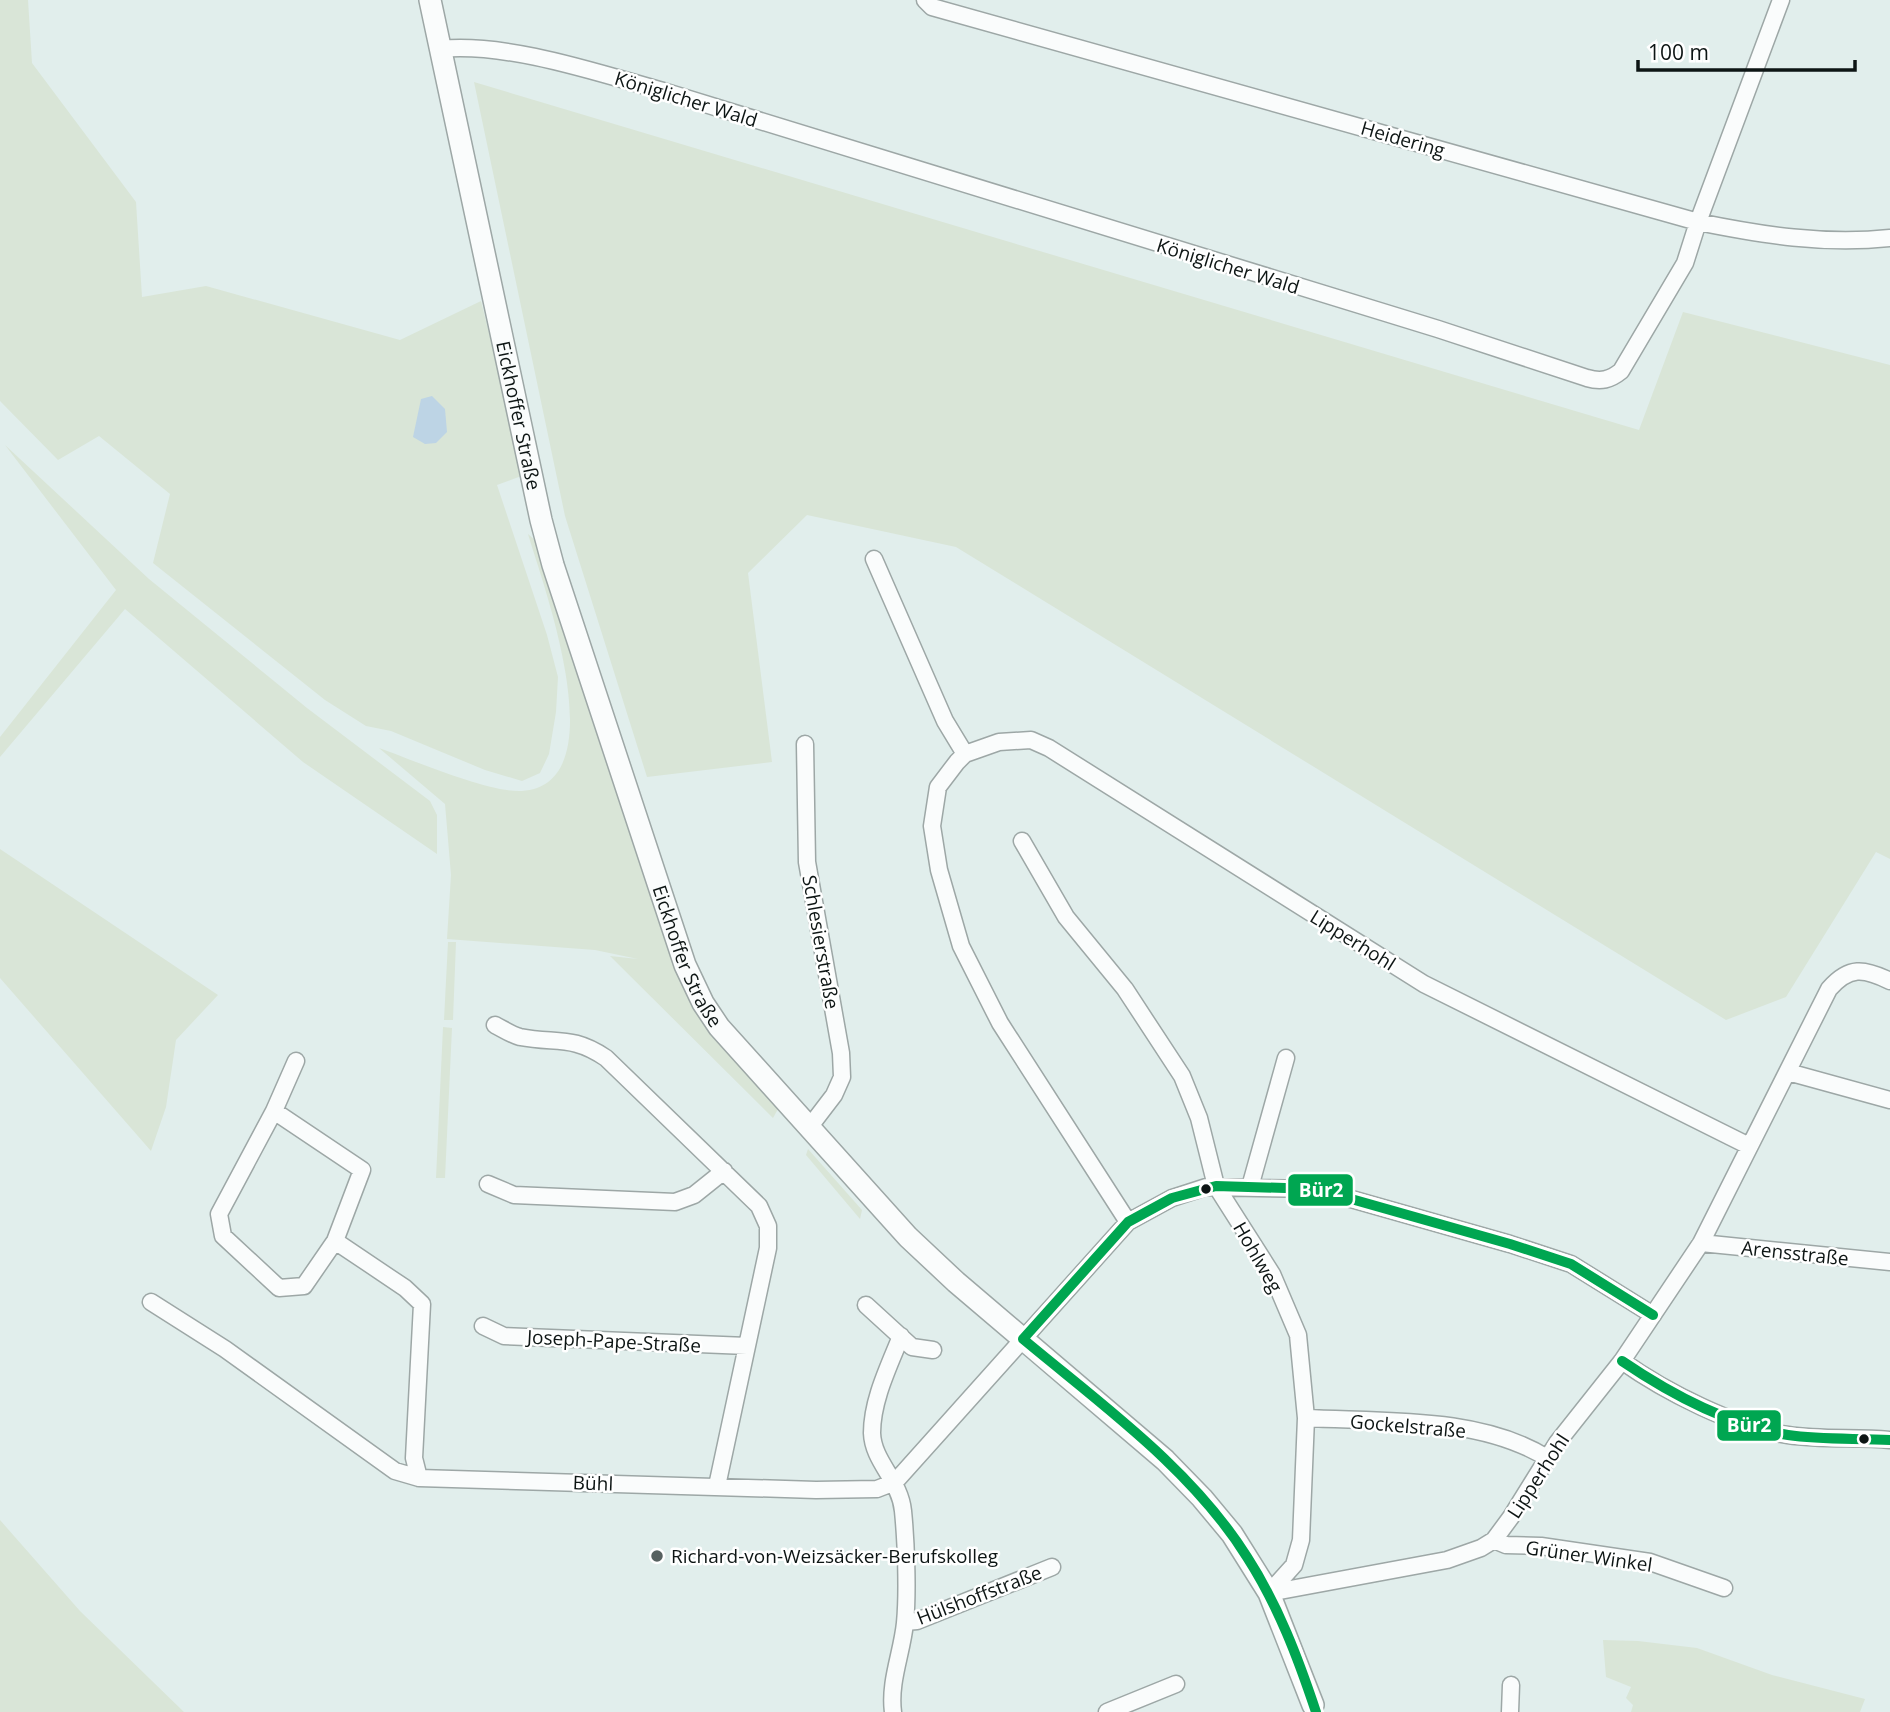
<svg xmlns="http://www.w3.org/2000/svg" width="1890" height="1712" viewBox="0 0 1890 1712" font-family="'Open Sans',sans-serif">
<rect width="100%" height="100%" fill="#e1eeec"/>
<path fill="#d9e5d7" d="M0,0h28l4,63 104,139 6,95 64,-11 194,54 81,-39 43,174 -27,10 50,150 11,42 -2,35 -7,42 -9,19 -18,8 -37,-11 -94,-39 -25,-5 -41,-26 -172,-137 17,-69 -71,-58 -41,24 -58,-59z
M474,82l1165,348 44,-118 207,53v494l-14,-7 -90,145 -60,23 -770,-473 -149,-32 -59,58 24,189 -125,15 -82,-261z
M5,445l144,134 158,129 123,93 7,14v39l-134,-92 -178,-153 -125,148v-20l116,-147z
M528,534l15,13 171,487 64,75 -5,9 -163,-162 28,3 -43,-9 -148,-11 4,-64 -6,-71 -66,-56c34,12 110,45 143,43 96,-7 21,-206 6,-257z
M0,849l218,146 -42,45 -10,67 -15,44 -151,-173z
M448,942h8l-3,78h-9z
M443,1027l9,1 -7,150h-9z
M808,1149l54,61 -2,9 -54,-64z
M0,1520l80,91 104,101h-184z
M1603,1640l35,1 59,7 75,27 93,24 -5,13h-229l2,-7 -7,-7 5,-11 -25,-10z"/>
<path fill="#bdd4e5" d="M432,396l13,13 2,23 -11,11 -11,1 -12,-7 8,-38z"/>
<g fill="none" stroke-linecap="round" stroke-linejoin="round">
<g stroke="#9da7a6" stroke-width="19">
<path id="street" d="M925,0l7,7 766,215c64,13 126,23 192,16
M440,49c67,-7 158,24 223,42l775,238 149,49c14,4 23,2 34,-7l64,-108 13,-41 83,-222
M874,559l71,162 20,33
M805,744l2,118 34,191 1,24 -8,18 -26,34
M1022,841l44,76 59,72 57,87 17,42 17,68 56,88 26,61 8,83 -5,122 -7,25 -25,28
M495,1025c8,4 17,10 25,12 37,7 52,-2 86,21l153,148 9,20v22l-51,238
M1788,1072l102,28
M274,1111l22,-50
M488,1184l26,11 161,7 19,-7 30,-24
M1250,1187l36,-129
M1128,1222l-128,-199 -39,-77 -22,-76 -7,-44 6,-39 19,-25 8,-8 34,-12 32,-2 18,8 375,236 325,162
M335,1241l-31,45 -25,2 -56,-52 -4,-22 55,-103 88,59 -27,71 70,47 17,16 -8,154 5,20
M1701,1243l189,19
M151,1302l74,47 170,122 24,7 397,12 61,-1 18,-7 233,-260 44,-24 34,-11 110,2 194,55 61,20 82,51
M866,1305l46,42 21,3
M483,1326l21,10 243,10
M1622,1361c42,30 114,67 166,74 33,5 68,2 102,5
M1306,1418c77,4 174,-2 241,40
M1494,1540l12,5 35,1 109,16 74,26
M1269,1593l178,-33 34,-12 13,-8 17,-23 46,-74 65,-82 79,-118 128,-254c20,-23 35,-21 61,-8
M905,1622l12,-1 135,-54
M893,1712c-4,-30 9,-59 12,-89 3,-31 1,-82 -2,-112 -3,-31 -30,-49 -31,-78 0,-33 17,-67 29,-97
M1107,1712l69,-28
M1510,1712l1,-27"/>
</g>
<g stroke="#9da7a6" stroke-width="24">
<g id="secondary">
<path id="s1" d="M430,0l111,520 12,45 132,400 18,38 16,24 189,210 48,45 209,178 37,38 30,36 37,59 44,112"/>
</g>
</g>
<use href="#street" stroke="#fafcfc" stroke-width="16"/>
<use href="#secondary" stroke="#fafcfc" stroke-width="21"/>
<g stroke="#fff" stroke-width="16">
<path id="bus-1" d="M1023,1339l105,-117 44,-24 44,-12 100,3 194,55 61,20 82,51
M1023,1339c79,66 169,130 224,218 31,48 51,101 69,155
M1622,1361c50,34 106,64 166,74 34,5 68,3 102,5"/>
</g>
<use href="#bus-1" stroke="#00a651" stroke-width="10"/>
</g>
<g fill="#0d1514" stroke="#fff" stroke-width="2.5">
<circle cx="1206" cy="1189" r="6"/>
<circle cx="1864" cy="1439" r="6"/>
</g>
<circle fill="#576160" stroke="#fff" stroke-width="2.5" cx="657" cy="1556" r="7"/>
<g text-anchor="middle" dominant-baseline="central" stroke-width="5" stroke-linejoin="round" paint-order="stroke">
<g font-size="19" fill="#0d1514" stroke="#fff">
<text transform="translate(686 99) rotate(17)">Königlicher Wald</text>
<text transform="translate(1403 139) rotate(16)">Heidering</text>
<text transform="translate(1228 266) rotate(17)">Königlicher Wald</text>
<text stroke="none"><textPath href="#s1" startOffset="425">Eickhoffer Straße</textPath></text>
<text transform="translate(1353 940) rotate(32)">Lipperhohl</text>
<text transform="translate(821 942) rotate(80)">Schlesierstraße</text>
<text stroke="none"><textPath href="#s1" startOffset="992">Eickhoffer Straße</textPath></text>
<text transform="translate(1795 1253) rotate(6)">Arensstraße</text>
<text transform="translate(1258 1257) rotate(60)">Hohlweg</text>
<text transform="translate(614 1341) rotate(3)">Joseph-Pape-Straße</text>
<text transform="translate(1408 1426) rotate(5)">Gockelstraße</text>
<text transform="translate(1538 1476) rotate(-57)">Lipperhohl</text>
<text transform="translate(593 1483) rotate(2)">Bühl</text>
<text transform="translate(1589 1556) rotate(8)">Grüner Winkel</text>
<text transform="translate(979 1595) rotate(-21)">Hülshoffstraße</text>
</g>
<g font-size="19" fill="#0d1514" stroke="#fff" text-anchor="start">
<text x="671" y="1556">Richard-von-Weizsäcker-Berufskolleg</text>
</g>
</g>
<g stroke="#fff" stroke-width="2.5">
<rect x="1287" y="1173" width="67" height="34" rx="7" fill="#00a651"/>
<rect x="1716" y="1409" width="66" height="33" rx="7" fill="#00a651"/>
</g>
<g font-size="19" text-anchor="middle" font-weight="bold" fill="#fff">
<text x="1321" y="1197">Bür2</text>
<text x="1749" y="1432">Bür2</text>
</g>
<path d="M1638 60v10h217v-10" fill="none" stroke="#0d1514" stroke-width="3.5"/>
<text x="1648" y="60" font-size="21" fill="#0d1514" stroke="#ffffff" stroke-width="5" paint-order="stroke">100 m</text>
</svg>
